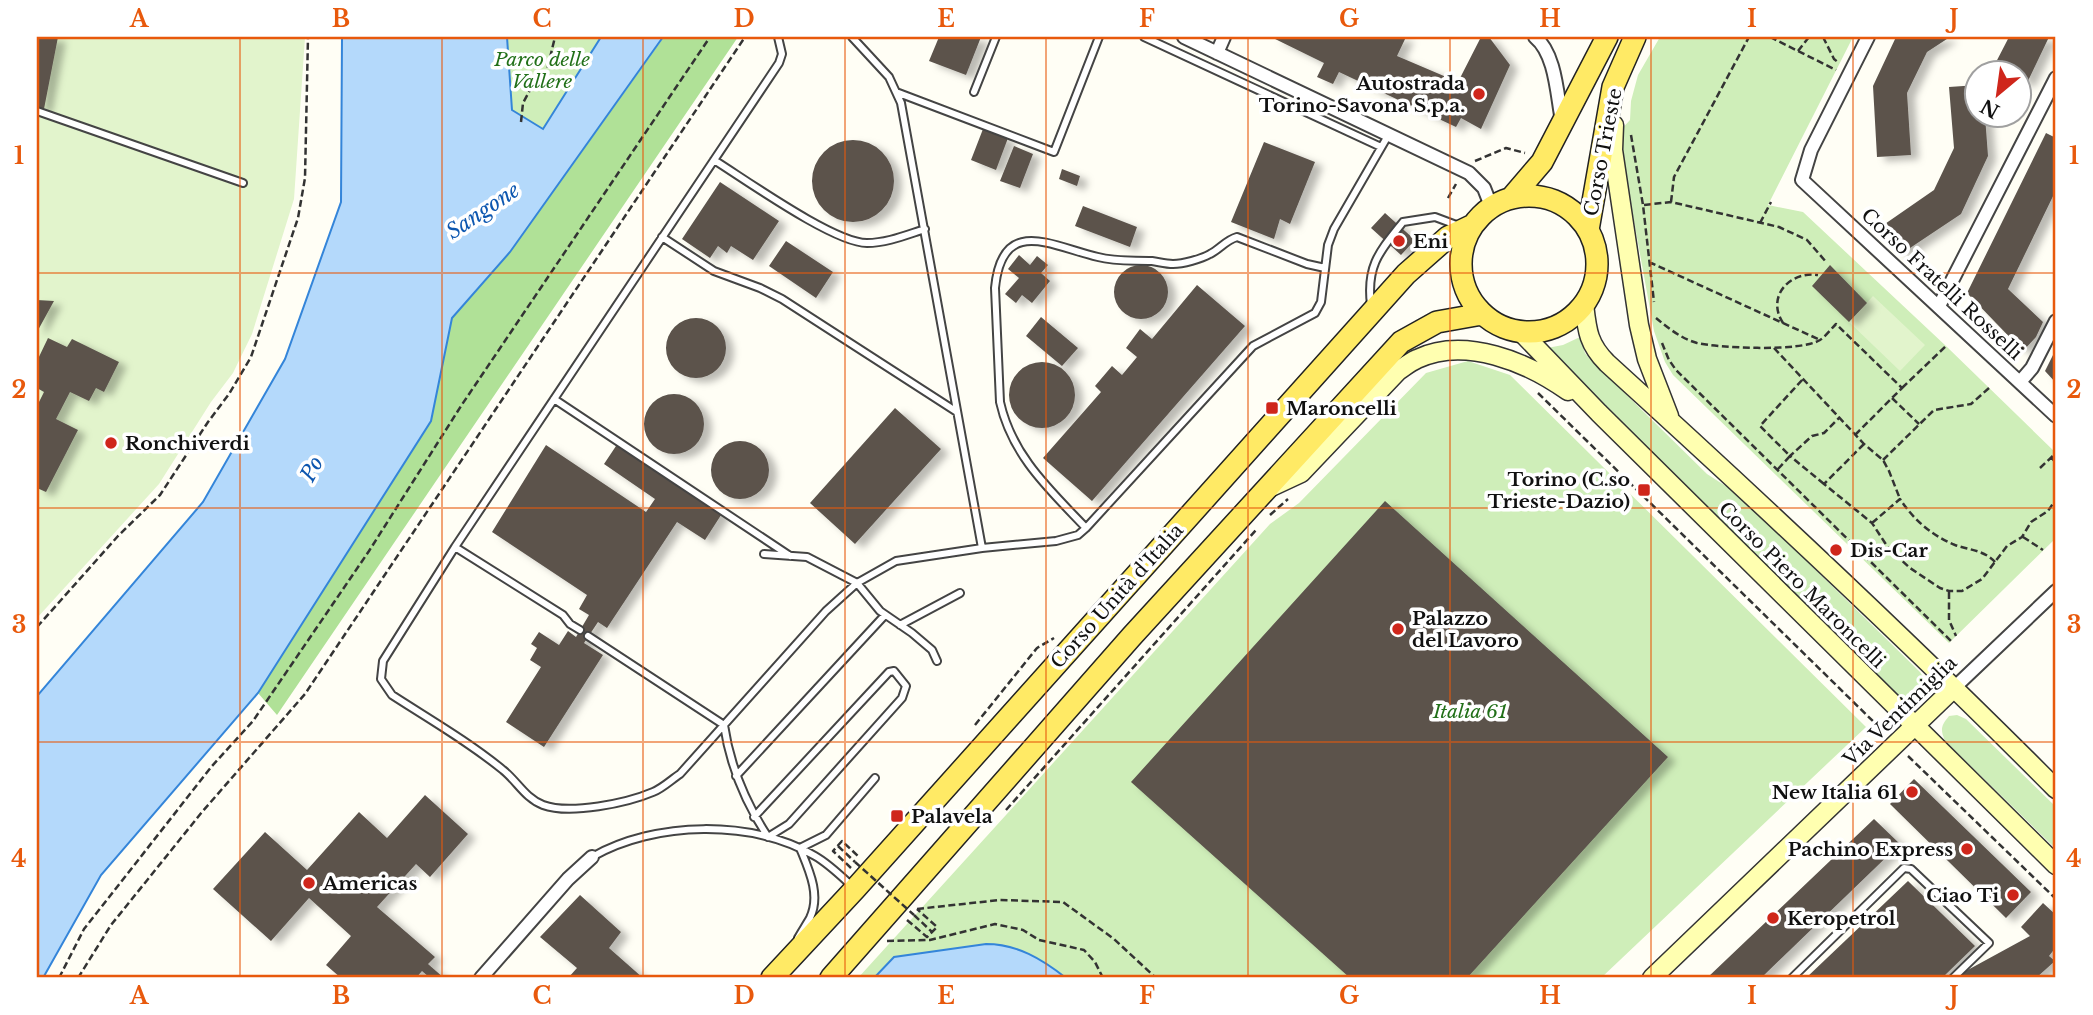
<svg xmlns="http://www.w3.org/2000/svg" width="2093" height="1015" viewBox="0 0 2093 1015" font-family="'Libre Baskerville',serif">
<defs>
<filter id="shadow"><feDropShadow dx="8" dy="4.5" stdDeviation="3.5" flood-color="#0004"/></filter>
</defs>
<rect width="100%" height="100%" fill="#fffef5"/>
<path fill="#cfeeb9" d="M507,37h95l-59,92 -31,-19z
M1660,37h193l-85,168 35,7 143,134 110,107v85l-107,105 -276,-268 -8,-13 -11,-31 -36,-198 12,-13 1,-19 7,-26z
M1580,337l5,16 3,4 119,117 31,20 182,178 7,11c-4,19 -12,21 -29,12l-351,-347 16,-3z
M1468,361l42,14 356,352 -265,251h-743l412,-454 29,-21 127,-130z
M1957,715l9,4 90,88v42l-111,-108c-5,-12 -4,-15 4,-25z"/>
<path fill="#b0e197" d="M664,37h74l-461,678 -19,-22 173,-272 21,-103 58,-66z"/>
<path fill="#e2f4cc" d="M37,37h268l-11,162 -42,135 -19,39 -22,29 -52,82 -122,134z
M1873,296l52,49 -25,26 -51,-49z"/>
<path fill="#b4d9fb" stroke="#3485d9" stroke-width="2" d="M342,37h165l5,73 31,19 58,-92h62l-153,215 -58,66 -21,103 -173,272 -157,182 -58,103h-6v-282l166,-194 82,-143 56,-157z
M986,944c31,0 56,15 80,34h-192l20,-21z"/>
<path fill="#5b534c" filter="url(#shadow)" d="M37,37h21l-14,72 -7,-1z
M939,37h42l-15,38 -37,-14z
M1271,37h135l-9,19 61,26 23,-45h8l21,28 -29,64 -20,-11 -5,9 -117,-55 -6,12 -16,-7 7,-14z
M1896,37h54l-23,15 -20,41 4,62 -34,2 -4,-71z
M2009,37h40l-22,46 -7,-3v-6h-12l-14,-8z
M1978,85v31h7l3,40 -27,58 -60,40 -19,-28 52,-36 20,-42 -5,-61z
M983,129l25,9 -12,32 -25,-10z
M2046,133l10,5v52l-48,99 35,33 -7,15 -13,14 -56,-58z
M812 181a41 41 0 1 1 82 0a41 41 0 1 1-82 0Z
M1264,142l51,20 -25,62 -10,-5 -6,20 -43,-17z
M1014,146l19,8 -13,34 -20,-7z
M1062,169l18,7 -3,10 -18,-7z
M720,182l59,39 -26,39 -22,-14 -4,7 -9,-7 -8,12 -28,-19z
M1083,206l54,21 -7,20 -55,-21z
M1385,213l30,27 -14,15 -30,-27z
M786,241l47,31 -17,26 -47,-32z
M1019,255l11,10 7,-9 11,9 -7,8 9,8 -18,22 -10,-8 -6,8 -11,-9 14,-16 -11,-9z
M1114 292a27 27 0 1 1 54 0a27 27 0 1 1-54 0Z
M1830,265l37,38 -18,19 -37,-36z
M1197,285l48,41 -153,175 -49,-43 58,-66 -6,-6 17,-20 10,9 15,-18 -11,-9 14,-19 12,10z
M37,300l17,1 -17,31z
M1041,317l37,31 -16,18 -36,-30z
M666 348a30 30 0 1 1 60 0a30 30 0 1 1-60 0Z
M48,338l19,9 5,-8 47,23 -15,30 -8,-4 -7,13 -19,-9 -14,27 22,11 -32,62 -9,-4v-82l7,-14 -7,-4v-27z
M2056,349v34l-11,-12z
M1009 395a33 33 0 1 1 66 0a33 33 0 1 1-66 0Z
M644 424a30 30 0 1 1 60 0a30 30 0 1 1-60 0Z
M895,408l46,41 -86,95 -45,-41z
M711 470a29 29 0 1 1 58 0a29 29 0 1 1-58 0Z
M618,443l105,69 -18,28 -28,-18 -70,106 -9,-6 -14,21 19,12 -59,92 -38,-25 35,-55 -11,-7 7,-12 -6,-4 8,-12 20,13 9,-14 8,6 13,-22 -10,-6 8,-14 -95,-63 54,-87 100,67 9,-13 -51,-35z
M1385,501l283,256 -201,221h-117l-219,-196z
M1914,779l117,113 -25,26 -116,-114z
M425,795l43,39 -38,43 -14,-13 -39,43 58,50 -7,7 16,14h-14l-8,-7 -6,7h-75l-15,-13 25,-29 -42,-38 -38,43 -58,-52 52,-57 42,38 52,-58 28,26z
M1874,819l26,25 -139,134h-54z
M1908,881l67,65 -33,32h-136z
M580,895l41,37 -12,16 34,30h-75l9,-10 -37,-31z
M2043,903l13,12v32l-7,9 6,5 -19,17 -8,-2 -5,2h-62l3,-6 66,-36 -9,-9z"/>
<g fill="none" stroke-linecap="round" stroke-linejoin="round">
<g stroke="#444" stroke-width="10">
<path id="lane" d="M778,37l4,17 -3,9 -324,484 -72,114 -2,18 11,16c37,24 77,47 111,75 14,11 22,28 40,35 27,10 84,-2 110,-13 10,-4 19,-13 27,-18l146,-163 31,-28 39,-22 86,-13 74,-7 22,-6 8,-7 167,-182 62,-33 6,-11 7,-57 6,-16 55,-95
M852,37l37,40 12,26 81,445
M1144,37l237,110
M896,92l158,60 45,-115
M974,92l22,-55
M37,111l206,72
M714,160c32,20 120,83 153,83 20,0 39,-8 58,-14
M662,237l52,34 46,17 22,11 175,113
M1371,305c-5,-40 9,-54 32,-83l32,-5 24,9
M554,399l236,157
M1086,528c-36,-38 -74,-72 -86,-126l-5,-114c7,-73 56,-42 103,-31 18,5 36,3 54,4 7,1 14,3 21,3 10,0 28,-5 37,-10 10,-5 16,-14 27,-17l70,27 18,4
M455,547l108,68 7,9 10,6
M764,554l43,3 50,26 23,28 32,22 20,17 5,11
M900,625l60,-32
M588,636l136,89c6,41 21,77 44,112l21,-13 113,-126 4,-12 -12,-15 -5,1 -135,145
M736,776l149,-161
M800,848l26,-13 49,-57
M592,857c63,-36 160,-38 223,-1 14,8 26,20 38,31
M798,938c4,-7 8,-13 12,-20 11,-23 -1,-48 -10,-70
M1792,978l112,-110 7,1 78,74 -36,35"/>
</g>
<g stroke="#444" stroke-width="16">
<path id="street" d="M1184,37l285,136 15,15 7,18
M1535,37c21,17 22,59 27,84
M1868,37l-57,113 -9,30 254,236
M1217,53l7,-16
M1939,306l117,-228
M2020,382l12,-14 24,-47
M1954,688l102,-97
M481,978l87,-99 24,-22"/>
</g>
<g stroke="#333" stroke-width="21">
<path id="secondary" d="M1614,125l-1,25 26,175 8,34 22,57
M1584,304c3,26 4,40 23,59 153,139 304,280 449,426
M1521,332l78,81 457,452
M1271,487l30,-14 97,-102c6,-4 12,-9 19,-12 48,-23 110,3 151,32
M1652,978l302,-290"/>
</g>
<g stroke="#222" stroke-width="24">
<path id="primary" d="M1461 264a68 68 0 1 1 136 0a68 68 0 1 1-136 0Z
M1512,197l30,-35 65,-125
M1588,230l25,-143 22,-50
M772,978l83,-89 551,-615 42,-37 23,-11
M831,978l301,-342 269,-294 36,-20 45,-8"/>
</g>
<path stroke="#333" stroke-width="2.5" stroke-dasharray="7 3.5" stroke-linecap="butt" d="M1770,37l66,33
M1823,37l11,22 5,4
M1798,51l11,-14
M521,122l2,-19 7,-13 16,-16 9,-37
M1631,135l12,70 11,97
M1475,161l31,-13 19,5
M1448,198l8,-14
M1671,202l3,-25 75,-140
M1644,205l27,-3 108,25 28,13 20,23
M1760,223l11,-21
M1649,262l169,77
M1656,318c12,10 26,21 41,25 23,5 104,9 123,-3 6,-4 11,-11 16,-16l66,64 -46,46
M1783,323c-17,-26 6,-52 35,-48
M1662,343l7,17 7,10 275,271
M1774,348l90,96 19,16 6,11 11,28
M1902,388l44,-42
M1538,393l345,338
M1892,398l27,26
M1864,444l-40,40 48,39 17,26 21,19 30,20 9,3h13l20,-12 25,-33 15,-9 9,-15 17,-11 8,-12
M2051,457l5,6
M1883,460l51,-50 37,-6 18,-16
M2040,468l16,-15
M1778,469l12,-13 -30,-30 43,-47
M1824,484l-34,-28 22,-20 12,-3 16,-16
M1270,515l18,-16
M1872,523l28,-24c13,20 32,37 55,46 14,5 29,5 40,17
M2023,537l20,13
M1949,592v28l7,16
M37,627l81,-91 42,-41 48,-73 21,-28 22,-37 47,-139 7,-40 3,-141
M975,725l62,-77 17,-10
M1908,756l148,143
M1006,810l250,-280
M838,846l17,16
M851,868l-18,-17 9,-10 16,15
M917,909l83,-9 63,2 51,37 42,39
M914,915l18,17
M907,920l20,17 10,-10 -20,-18
M887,941l43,-1 65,-16 28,6 16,10 45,10 11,12 8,16
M59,978l25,-49 128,-163 41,-45 116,-170 92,-145 249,-369
M78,978l33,-53 91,-113 103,-118 440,-657"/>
<use href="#lane" stroke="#fff" stroke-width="6"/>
<use href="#street" stroke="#fff" stroke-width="12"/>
<use href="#secondary" stroke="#ffffb0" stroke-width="18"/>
<use href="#primary" stroke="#ffea65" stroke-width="21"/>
<path stroke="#333" stroke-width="2.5" stroke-dasharray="7 3.5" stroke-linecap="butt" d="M855,862l59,53"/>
</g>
<path fill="none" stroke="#e8590c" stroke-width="2" stroke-opacity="0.55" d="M240,37v941M442,37v941M643,37v941M845,37v941M1046,37v941M1248,37v941M1450,37v941M1651,37v941M1853,37v941M37,273h2019M37,508h2019M37,742h2019"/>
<g fill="#cf261b" stroke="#fff" stroke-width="2.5">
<circle cx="1479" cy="94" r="7"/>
<circle cx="1399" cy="241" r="7"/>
<rect x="1265" y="401" width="14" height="14" rx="3.5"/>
<circle cx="111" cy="443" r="7"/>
<rect x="1637" y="483" width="14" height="14" rx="3.5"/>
<circle cx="1836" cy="550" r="7"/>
<circle cx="1398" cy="629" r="7"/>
<circle cx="1912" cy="792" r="7"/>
<rect x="890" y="809" width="14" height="14" rx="3.5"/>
<circle cx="1967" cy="849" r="7"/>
<circle cx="309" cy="883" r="7"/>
<circle cx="2013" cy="895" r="7"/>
<circle cx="1773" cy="918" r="7"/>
</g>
<g text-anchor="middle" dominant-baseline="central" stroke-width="7" stroke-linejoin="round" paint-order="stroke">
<g font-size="19" font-style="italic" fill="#227019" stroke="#fff">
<text x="542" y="59">Parco delle<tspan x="542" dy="22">Vallere</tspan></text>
<text x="1470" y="711">Italia 61</text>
</g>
<g font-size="19" font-weight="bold" fill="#111" stroke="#fff" text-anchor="start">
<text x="1465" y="83" text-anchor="end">Autostrada<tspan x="1465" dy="22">Torino-Savona S.p.a.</tspan></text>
<text x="1413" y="241">Eni</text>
<text x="1286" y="408">Maroncelli</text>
<text x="125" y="443">Ronchiverdi</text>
<text x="1630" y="479" text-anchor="end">Torino (C.so<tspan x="1630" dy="22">Trieste-Dazio)</tspan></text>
<text x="1850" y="550">Dis-Car</text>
<text x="1412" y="618">Palazzo<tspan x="1412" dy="22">del Lavoro</tspan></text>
<text x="1898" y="792" text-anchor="end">New Italia 61</text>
<text x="911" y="816">Palavela</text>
<text x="1953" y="849" text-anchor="end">Pachino Express</text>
<text x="323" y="883">Americas</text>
<text x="1999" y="895" text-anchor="end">Ciao Ti</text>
<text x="1787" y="918">Keropetrol</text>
</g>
<g font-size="19" fill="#111" stroke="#fff">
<text transform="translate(1603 152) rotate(-79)">Corso Trieste</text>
<text transform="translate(1942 284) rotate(43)">Corso Fratelli Rosselli</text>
<text transform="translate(1802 585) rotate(45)">Corso Piero Maroncelli</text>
<text transform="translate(1117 596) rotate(-48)">Corso Unità d'Italia</text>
<text transform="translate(1900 711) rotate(-44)">Via Ventimiglia</text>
</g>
<g font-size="21" font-style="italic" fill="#0d57b0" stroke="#fff">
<text transform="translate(483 211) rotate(-34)">Sangone</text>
<text transform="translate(312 469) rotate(-62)">Po</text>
</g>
</g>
<rect width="2093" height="1015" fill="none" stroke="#ffffff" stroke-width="77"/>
<g transform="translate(1998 94) rotate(209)"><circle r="33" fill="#ffffff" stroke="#a0a0a0" stroke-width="2"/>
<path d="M0-5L12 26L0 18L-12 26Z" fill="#cf261b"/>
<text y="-10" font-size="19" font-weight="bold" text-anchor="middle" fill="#111111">N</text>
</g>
<rect x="38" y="38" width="2016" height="938" fill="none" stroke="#e8590c" stroke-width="2.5"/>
<g font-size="23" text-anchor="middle" font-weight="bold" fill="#e8590c">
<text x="139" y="27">A</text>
<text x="341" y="27">B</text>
<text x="542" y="27">C</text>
<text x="744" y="27">D</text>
<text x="946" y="27">E</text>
<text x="1147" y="27">F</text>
<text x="1349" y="27">G</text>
<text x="1550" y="27">H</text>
<text x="1752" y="27">I</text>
<text x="1954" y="27">J</text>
<text x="19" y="164">1</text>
<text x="2074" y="164">1</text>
<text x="19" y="398">2</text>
<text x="2074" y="398">2</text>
<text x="19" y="633">3</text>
<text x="2074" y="633">3</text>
<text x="19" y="867">4</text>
<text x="2074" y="867">4</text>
<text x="139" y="1004">A</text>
<text x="341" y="1004">B</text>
<text x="542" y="1004">C</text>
<text x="744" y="1004">D</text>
<text x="946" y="1004">E</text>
<text x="1147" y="1004">F</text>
<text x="1349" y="1004">G</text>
<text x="1550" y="1004">H</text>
<text x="1752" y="1004">I</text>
<text x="1954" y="1004">J</text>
</g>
</svg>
